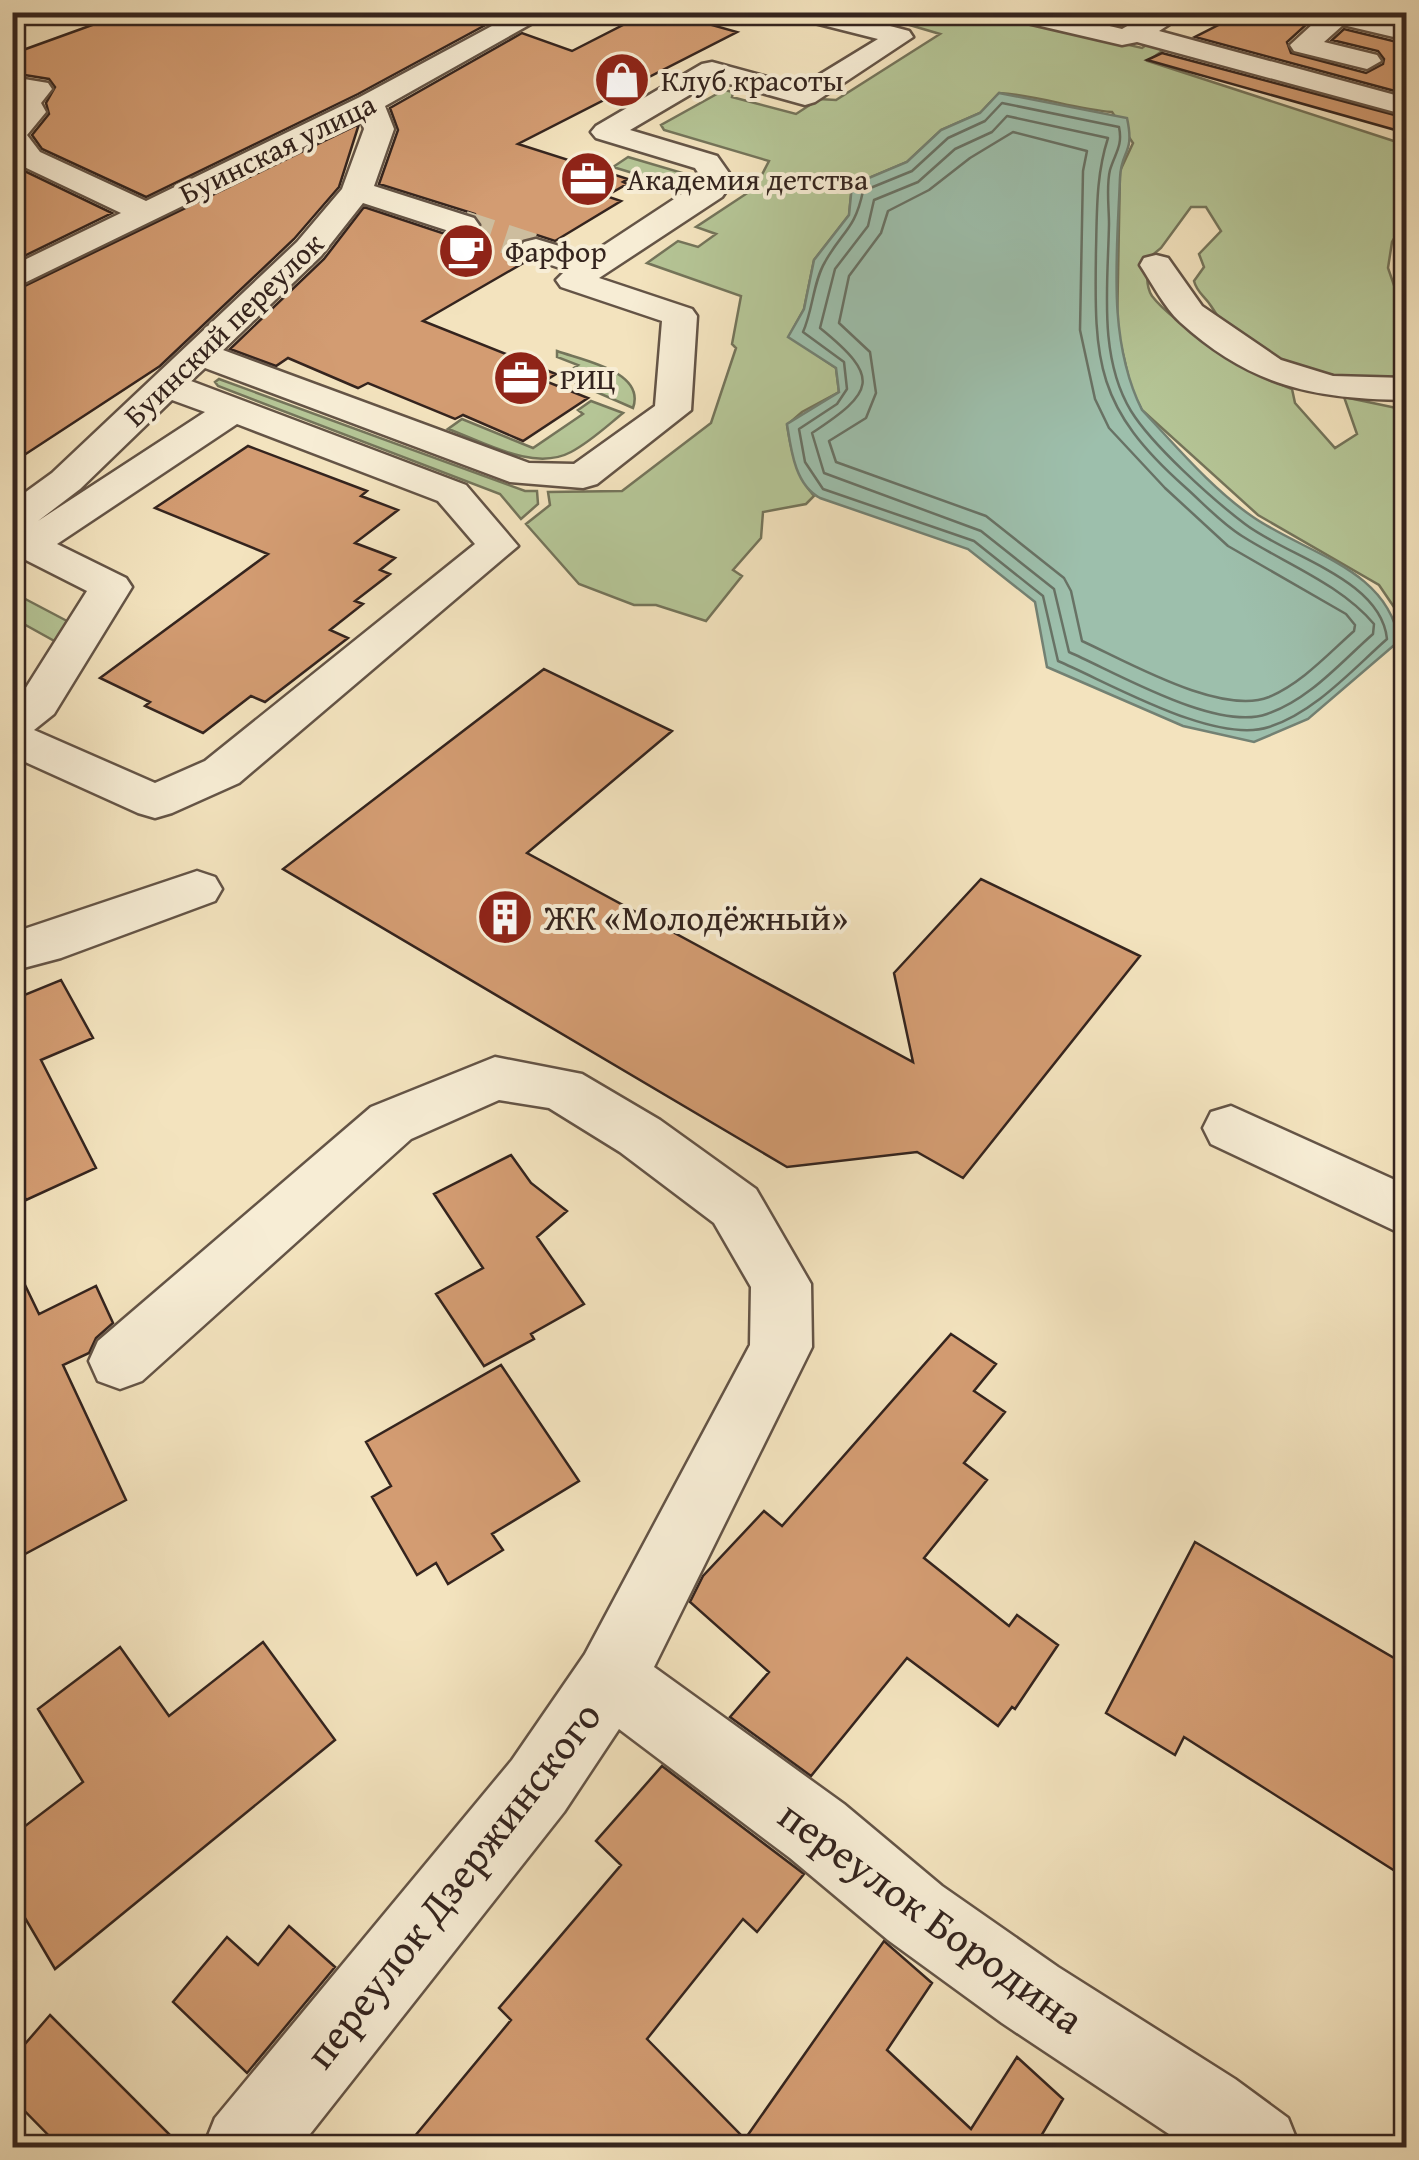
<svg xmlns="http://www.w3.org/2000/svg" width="1419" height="2160" viewBox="0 0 1419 2160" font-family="'Gentium Book Plus',serif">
<rect width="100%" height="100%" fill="#f3e3be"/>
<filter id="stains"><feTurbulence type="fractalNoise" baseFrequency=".002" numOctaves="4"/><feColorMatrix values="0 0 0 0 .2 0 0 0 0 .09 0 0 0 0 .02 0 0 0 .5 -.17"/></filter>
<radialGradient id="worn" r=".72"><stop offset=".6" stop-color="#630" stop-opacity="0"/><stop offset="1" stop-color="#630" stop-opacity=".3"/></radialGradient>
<path fill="#b5c596" stroke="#74745a" stroke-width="2.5" d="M869,13h121l152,35 10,-7 17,5 -21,15 258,84v73l-14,24 -4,26 18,52v53l-9,9c-67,-5 -148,-13 -186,-76 -6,-10 -14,-13 -17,-25l10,-14 -5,-13 22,-23 -15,-24h-15l-30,41 -11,9c-3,12 -5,28 2,39 21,28 107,81 140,93l3,14 40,45 22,-14 -13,-37 62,13v27l-11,33 11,16v131l-8,-4 -19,-28 -121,-70 -116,-105 -11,-22 -14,-60 3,-157 13,-28 -21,-31c-39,-3 -74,-17 -113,-19l-19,20 -39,17 -34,32 -55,23 -3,30 -35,45 -10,49 -15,27 47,32 3,24 -37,20 -15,13c4,25 9,50 27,71l-8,8 -43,8 -2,26 -28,32 9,6 -36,45 -50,-16h-22l-55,-21 -53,-60 24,-19 -2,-13 74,-1 89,-68 25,-75 -4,-4 9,-48 -94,-33 31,-22 20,6 18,-13 -20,-7 59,-39 14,-27 -105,-31 -3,-5 63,-35 9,2 -1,5 64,17 23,-15 17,1 104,-66z
M628,157l58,17 5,5 -12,13 -38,-11 5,-4 -33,-10z
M557,351c24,9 89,20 76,57l-71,-31 16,-12 -21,-8z
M219,379l306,112h12l1,13 -17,15 -21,-25 -282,-108 -3,-4z
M591,401l32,12c-16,13 -33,29 -52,39 -37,20 -87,-10 -123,-23l14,-10 71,29 50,-34 -5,-4z
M12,592l55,29 -9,22 -45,-25z"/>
<path fill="#9dbfac" stroke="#738173" stroke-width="2.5" d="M999,93l128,25c8,37 -6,31 -7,60 -3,77 -13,162 22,232 34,36 70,79 111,107 54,37 135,52 146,124l-91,78 -54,23 -71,-16 -136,-59 -12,-65 -67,-53 -148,-51c-25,-13 -29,-48 -33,-74l52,-32 -3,-24 -48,-31 16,-28 10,-49 35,-45 3,-30 55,-23 34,-32 39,-17z"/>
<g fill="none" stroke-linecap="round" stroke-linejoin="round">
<path stroke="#687265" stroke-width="2.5" d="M1002,103l117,24c4,19 -4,26 -9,43 -4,16 -1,37 -1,54 -1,60 -11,133 22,187 21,34 81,88 114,113 43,33 136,55 142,115 -35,31 -72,73 -118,88 -54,18 -159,-44 -211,-66l-15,-65 -69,-55 -151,-52 -18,-27 -6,-33 38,-25 10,-15 -3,-27 -41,-30c10,-22 10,-50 22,-70 17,-31 30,-32 38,-71l49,-20 36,-33 37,-17z
M1007,116l101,22c-12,37 -11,73 -12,112 -2,113 0,158 89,237 18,16 36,36 57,49 44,28 98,48 132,88l-1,10c-32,28 -64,66 -106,80 -50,18 -150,-41 -198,-62l-15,-63 -73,-58 -157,-58 -12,-40c62,-41 70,-55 8,-105l15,-59 33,-43 6,-26 44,-18 37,-33 37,-17z
M1013,132l74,19 -4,20 -3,159 15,69 14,29 56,60 63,58 118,68 9,11 -1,6c-26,23 -52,52 -85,66 -48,19 -141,-35 -187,-56l-11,-50 -7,-13 -78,-62 -150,-54 -7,-21 37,-23 10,-25 -6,-41 -31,-29 10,-47 32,-43 7,-22 41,-21 41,-32z"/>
</g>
<path fill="#d39c72" stroke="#34241e" stroke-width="2.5" d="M128,12h336l27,10 -133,72 -212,103 -104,-48 -10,-14 17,-21 -3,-11 9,-16 -6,-8 -37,-6v-19z
M1244,12h76l-33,30 4,11 75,20 17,-9 1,-5 -6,-8 -46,-11 12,-11 53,13 9,-2v54l-211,-57z
M673,14l64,18 -219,112 110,35 -5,3 4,2 -21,12 15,5 -66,40 -18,-6 -14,3 -6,13 8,11 -102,59 133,53 -11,7 43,17 -65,43 -60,-26 -8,4 -87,-36 -10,5 -70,-30 -12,8 -46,-17 94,-90 40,-52 87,29h23l8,-9 -7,-13 -96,-30 19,-54 -8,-22 132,-75 50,18 55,-28z
M1162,53l244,65v15l-259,-73z
M359,124l-20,63 -45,52 -134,127 -148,97v-171z
M12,163l4,4 96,46 -100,49z
M248,446l119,45 -6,5 37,14 -43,33 40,15 -15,12 10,4 -35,27 8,3 -33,26 18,8 -83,64 -14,-6 -48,37 -58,-27 5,-4 -50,-24 168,-124 -113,-46z
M544,669l128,62 -145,122 386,209 -19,-89 87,-94 159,77 -177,222 -46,-26 -130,15 -504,-298z
M61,980l32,58 -52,22 55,108 -70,32 -14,-30v-170z
M511,1155l20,28 36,28 -30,26 47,67 -53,30 3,5 -50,27 -48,-72 47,-26 -49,-74z
M12,1258l27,56 57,-28 17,37 -17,15 -7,15 -26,12 63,135 -114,61z
M951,1334l45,30 -22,27 31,21 -41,51 23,17 -63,78 85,68 8,-11 41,30 -43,64 -3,-2 -14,19 -91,-68 -96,118 -81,-59 39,-45 -79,-70 13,-26 61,-65 18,15z
M501,1365l78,116 -87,53 11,16 -55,34 -12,-21 -19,12 -45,-78 19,-11 -25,-44z
M1195,1542l211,123v213l-222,-141 -9,18 -69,-42z
M263,1642l72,98 -280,229 -43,-73v-60l71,-54 -45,-73 82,-62 49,69z
M662,1766l142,108 -47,58 -14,-13 -96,120 98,100 139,-198 48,42 -45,67 84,79 46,-72 46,42 -29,49h-629l106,-128 -12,-12 122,-143 -25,-24z
M289,1926l46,41 -88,106 -74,-71 54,-65 31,28z
M50,2015l133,133h-122l-49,-50v-39z"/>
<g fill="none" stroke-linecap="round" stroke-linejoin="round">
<path stroke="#cdbd9e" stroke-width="29" stroke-dasharray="29 15" stroke-linecap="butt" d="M463,225l73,24"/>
<g stroke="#645446" stroke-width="5">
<path id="minor" d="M518,12h34l-167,94 9,23 -20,57 100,32 5,7 -5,7h-22l-89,-29 -42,53 -98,94 306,113 45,1 81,-58 7,-85 -101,-34 -5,-7 10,-10 -42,-14 -4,-7 4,-7 12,-3 53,16 114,-75 -8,-12 -99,-30 -5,-6 5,-6 106,-62 10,-2 89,24 77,-47 -83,-21 -4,-6h46l72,19 4,6 -98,65 -10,3 -90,-25 -85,50 87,26 17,24 -12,17 -123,81 93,31 5,7 -6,94 -94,74 -14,4 -73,-6 -305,-114 -14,13 275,104 52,61 -279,237 -67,30 -17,5 -17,-5 -126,-57v-54l10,-8 65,-103 -73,-37 -2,-16 11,-8 -11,3v-31l40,-29 245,-231 45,-53 22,-60 -3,-10 -349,170v-23l109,-53 -103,-49 -6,-8v-41l5,-4 -5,-10 5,-7h-5v-17l36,6 4,6 -11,14 5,9 -19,23 13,17 106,49 214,-104zM172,400l33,12 -167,109 42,-32zM237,424l201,77 37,43 -270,217 -50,22 -121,-53 20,-16 78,-127 -6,-9 -69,-34z
M1002,12h49l71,17 30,-17h27l-3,8 -17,11 247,67v17l-269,-73 -15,3 -116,-27z
M1326,12h32l48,12v12l-8,2 -55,-13 -19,17 53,13 4,6 -14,8 -73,-18 -4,-6z
M1156,255l12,3 34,48 79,54 52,16 73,2v22c-92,-1 -156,-14 -226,-78 -16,-15 -28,-39 -40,-57l4,-7z
M197,871l18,6 7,12 -7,12 -154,57 -49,13v-38z
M495,1057l87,17 78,46 96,69 55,95 1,63 -158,320 190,137 98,82 116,81 177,112 53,39 12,30h-110l-188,-125 -114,-83 -98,-82 -171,-129 -55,83 -265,336h-96l12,-30 297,-358 73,-106 165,-309 1,-58 -37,-64 -94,-71 -71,-44 -50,-8 -88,39 -269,242 -22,8 -22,-8 -9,-20 9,-20 273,-234z
M1231,1106l175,79v51l-195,-92 -8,-16 8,-16z"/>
</g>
<use href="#minor" fill="#f7edd5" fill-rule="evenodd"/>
</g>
<defs>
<g id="shop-disc" transform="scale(2.875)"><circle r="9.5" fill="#8f2418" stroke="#f7edd5"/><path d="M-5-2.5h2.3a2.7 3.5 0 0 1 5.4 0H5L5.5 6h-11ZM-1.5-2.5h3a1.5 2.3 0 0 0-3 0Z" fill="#fff"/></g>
<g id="office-disc" transform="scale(2.875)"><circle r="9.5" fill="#8f2418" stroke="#f7edd5"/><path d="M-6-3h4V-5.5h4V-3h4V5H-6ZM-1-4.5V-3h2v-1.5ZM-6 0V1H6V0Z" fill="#fff"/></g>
<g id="cafe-disc" transform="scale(2.875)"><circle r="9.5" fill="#8f2418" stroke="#f7edd5"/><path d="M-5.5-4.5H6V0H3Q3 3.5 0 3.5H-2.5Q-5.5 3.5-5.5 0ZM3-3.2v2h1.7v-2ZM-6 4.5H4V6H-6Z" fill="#fff"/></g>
<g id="building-disc" transform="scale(2.875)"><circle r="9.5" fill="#8f2418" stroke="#f7edd5"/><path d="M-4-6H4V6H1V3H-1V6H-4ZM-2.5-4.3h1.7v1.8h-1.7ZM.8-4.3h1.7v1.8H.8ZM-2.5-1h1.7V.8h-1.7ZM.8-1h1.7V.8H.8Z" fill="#fff"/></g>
</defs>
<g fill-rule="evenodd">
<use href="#shop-disc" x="622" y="80"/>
<use href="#office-disc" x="588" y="179"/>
<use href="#cafe-disc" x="466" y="251"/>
<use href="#office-disc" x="521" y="378"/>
<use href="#building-disc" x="505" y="917"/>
</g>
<g text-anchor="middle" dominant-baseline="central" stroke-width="8" stroke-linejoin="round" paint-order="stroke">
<g font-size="30" fill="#34241e" stroke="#f7edd5" text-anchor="start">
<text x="661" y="80">Клуб красоты</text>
<text x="627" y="179">Академия детства</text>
<text x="505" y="251">Фарфор</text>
<text x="560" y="378">РИЦ</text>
</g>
<g font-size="30" fill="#34241e" stroke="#f7edd5">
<text transform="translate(277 148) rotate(-26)">Буинская улица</text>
<text transform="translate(223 329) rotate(-44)">Буинский переулок</text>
</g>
<g font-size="35" fill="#34241e" stroke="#f7edd5" text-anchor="start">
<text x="544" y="917">ЖК «Молодёжный»</text>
</g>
<g font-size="42" fill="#34241e" stroke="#f7edd5">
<text transform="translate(452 1884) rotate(-52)">переулок Дзержинского</text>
<text transform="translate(932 1916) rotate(36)">переулок Бородина</text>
</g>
</g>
<rect width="1419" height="2160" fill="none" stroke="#f3e3be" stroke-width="50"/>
<rect x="15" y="15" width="1389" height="2130" fill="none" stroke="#34241e" stroke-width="5"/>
<rect x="25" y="25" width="1369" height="2110" fill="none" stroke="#34241e" stroke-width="2.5"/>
<rect width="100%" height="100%" filter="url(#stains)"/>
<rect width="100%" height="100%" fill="url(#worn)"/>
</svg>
